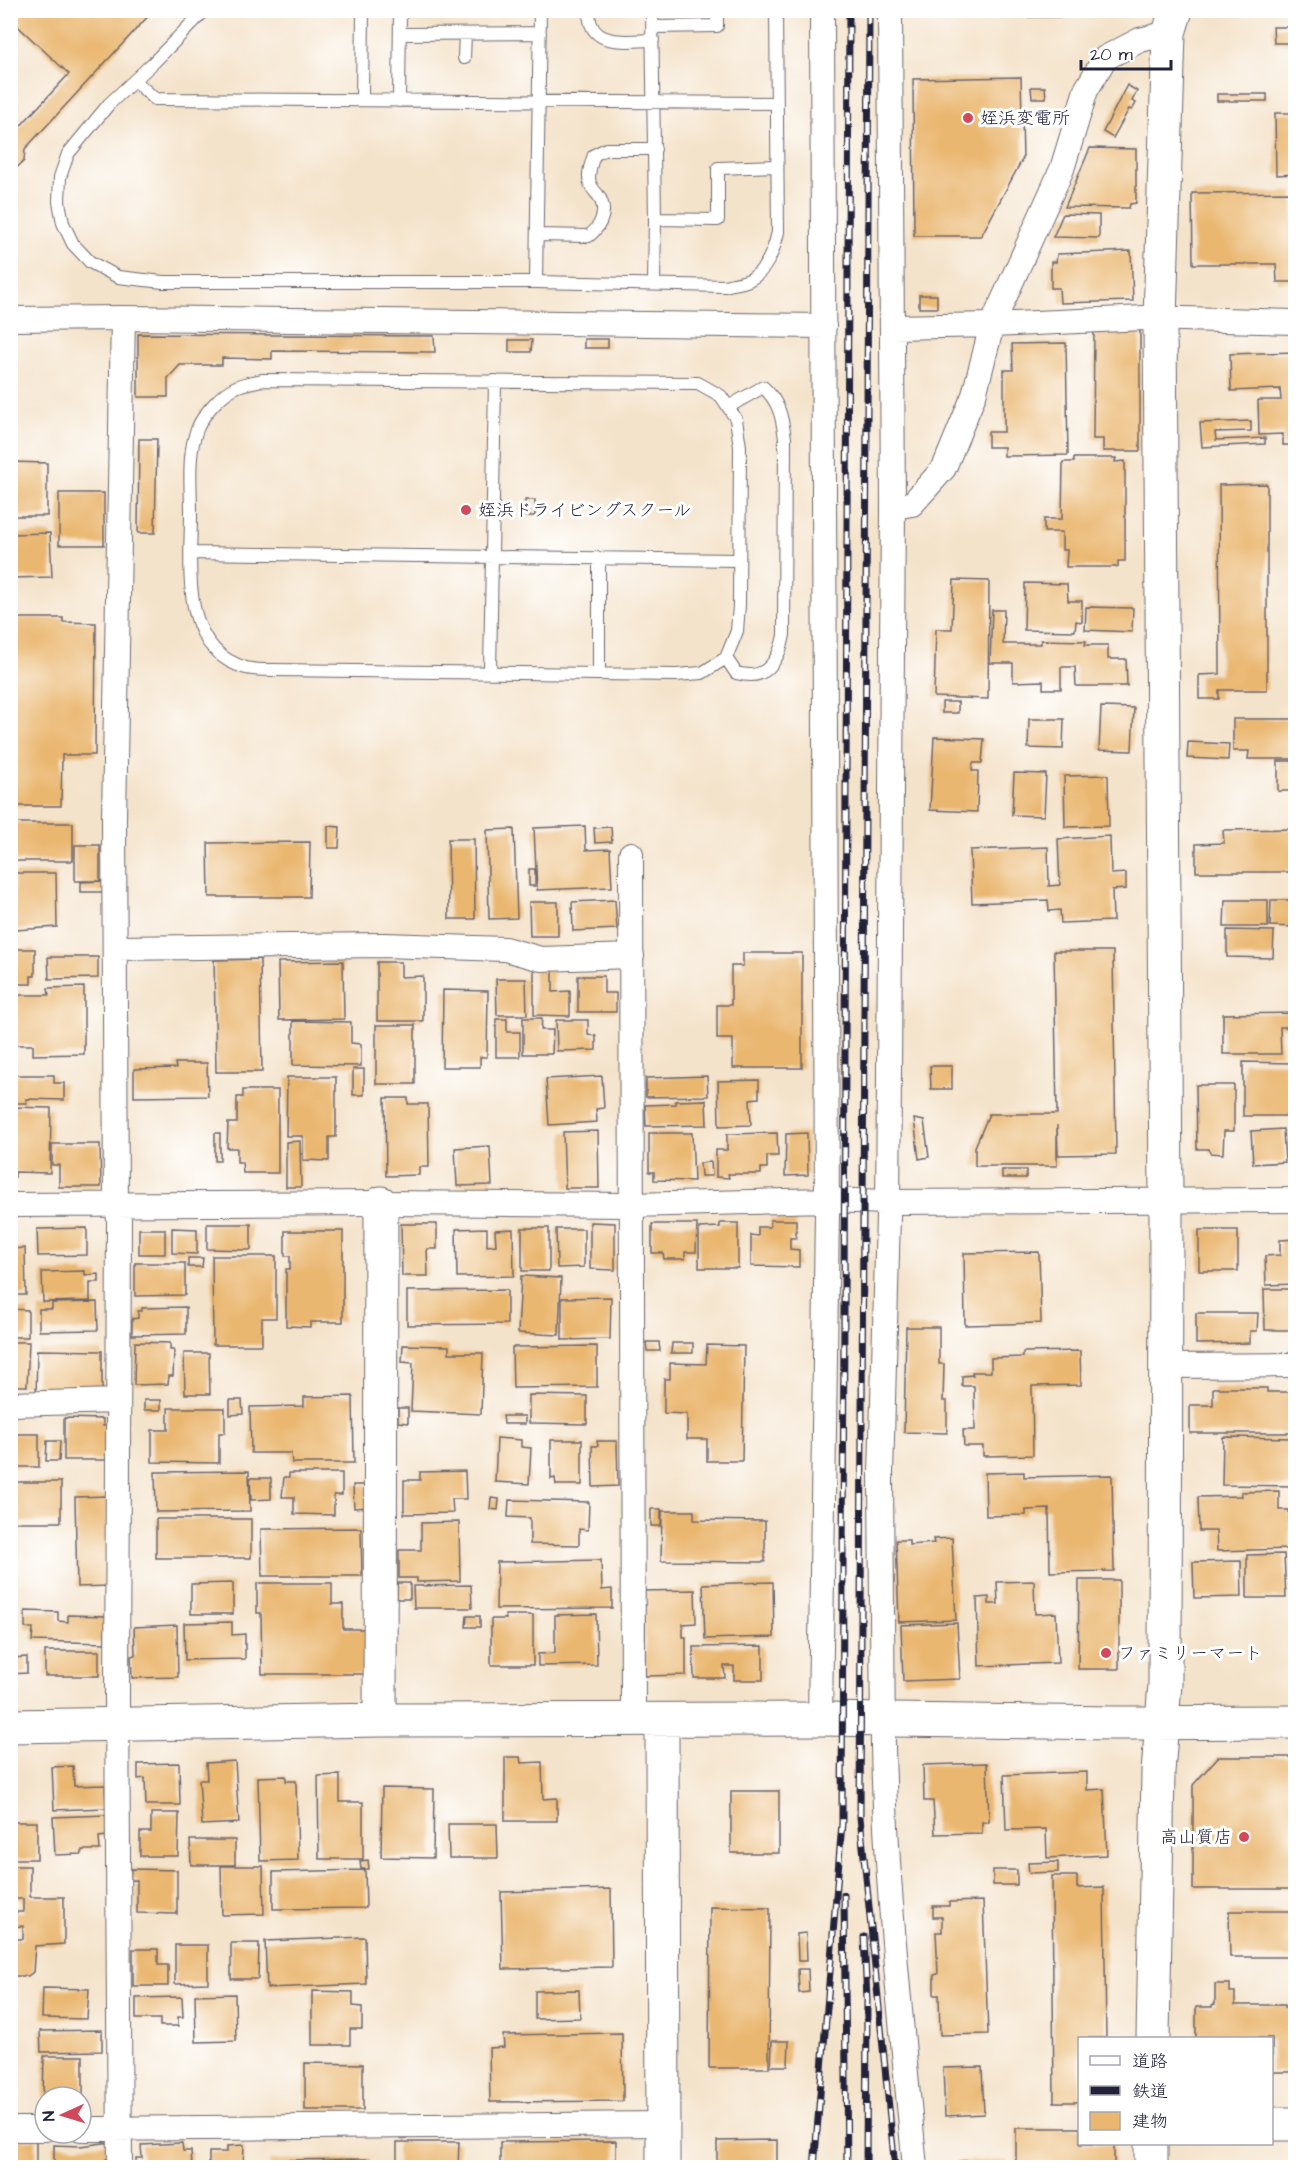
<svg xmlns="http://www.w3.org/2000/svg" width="1306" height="2178" viewBox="0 0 1306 2178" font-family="'Architects Daughter','Klee One',sans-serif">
<rect width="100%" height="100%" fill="#fff"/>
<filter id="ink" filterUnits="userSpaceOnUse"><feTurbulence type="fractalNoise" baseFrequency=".0167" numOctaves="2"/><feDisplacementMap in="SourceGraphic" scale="12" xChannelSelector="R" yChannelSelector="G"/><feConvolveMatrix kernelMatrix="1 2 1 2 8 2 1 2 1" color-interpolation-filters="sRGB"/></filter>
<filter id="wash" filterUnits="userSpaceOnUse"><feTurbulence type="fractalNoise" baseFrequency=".008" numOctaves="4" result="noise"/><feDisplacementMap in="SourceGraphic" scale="24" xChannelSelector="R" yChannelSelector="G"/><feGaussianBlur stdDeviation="1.35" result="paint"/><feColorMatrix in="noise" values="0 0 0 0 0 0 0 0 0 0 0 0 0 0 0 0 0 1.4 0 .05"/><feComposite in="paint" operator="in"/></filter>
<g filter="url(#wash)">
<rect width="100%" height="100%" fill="#f4e3cb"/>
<g id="blocks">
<path fill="#eab771" d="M10,10h144l-129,139 -1,12 -14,13v-37l59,-63 -59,-55z
M998,10h66v7h-66z
M1290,10h6v85h-4l-1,-52h-17l-1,-16h18z
M1021,77l2,81 -42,78h-67l-1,-157z
M1127,85l10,6 -5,10 4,2 -4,7 -3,-1 -16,29 -10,-6z
M1031,87h14l1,11h-14z
M1217,94h50v7h-50z
M1275,113h21v61l-20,1z
M1090,148l46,1v54l-6,1 -1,4 -64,-1z
M1293,192l1,90h-17l-1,-18h-83l-1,-71z
M1063,214l36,1v23l-46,-1z
M1131,251l2,50 -73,2 -1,-15h-8v-26h5l1,-8z
M919,295h18v13h-18z
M1094,330h46v121h-37v-12h-10z
M138,334l296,2 1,16 -163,-1v8l-50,-1v7h-42l-12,13v19h-30z
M584,339h24v9h-24z
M509,340h23l-1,12h-22z
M1066,343l2,112 -64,1v-9h-16v-15h16v-62h9l-1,-26z
M1296,352v93h-13v-11l-24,1 -1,-35h23l-1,-11 -49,2 -1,-37z
M1251,421v10l-36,1 1,8 49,-2v6l-63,3 -2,-24z
M139,439h18l-2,94h-17z
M1074,458h42l-1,4 10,-1v100h-7v6h-52l1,-17h-5v-18h-18v-13h18l1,-57h11z
M10,462l37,1v53h-37z
M1267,484v206h-48v9h-20v-24l21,-1 -1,-189z
M59,493h45v52h-45z
M525,500h10v16h-10z
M50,533l2,44 -42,1v-44z
M954,580l35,1 -1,118 -54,-2 2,-68h16z
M1025,583l42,1 1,17h14v21l-6,-1 -1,10 -51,-1z
M1086,607l47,1 -1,24 -47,-2z
M992,610h12l-1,34h38v-4l45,1 -1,4h23v14h18l1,27h-51l-1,-19h-14v22h-18v-8l-30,1v-19h-23z
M10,618h53v4l33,1 -1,132h-33l-1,51h-51z
M942,702h16v11h-16z
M1101,707l33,1 -2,43 -33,-1z
M1029,719h35l-1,30 -35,-1z
M1233,719h63v40h-48l1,-8h-16z
M934,737l50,2 -2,24h-9l-1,8h6l-1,41 -47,-2z
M1188,742l41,2 -1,16 -41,-2z
M1278,761h18v30h-18z
M1014,773l32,1 -2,42 -32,-1z
M1108,775l1,51 -44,1 -1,-51z
M10,823h63v38h-63z
M328,826l12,1 -1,21h-11z
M585,826l1,24 24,-1 2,38 -75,3 -3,-62z
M611,827l1,15 -17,1 -1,-15z
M514,829l3,89 -28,1 -2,-89z
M1296,829v43h-100v-28l28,-1 -1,-13z
M1110,836l1,38 15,-1v16l-14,1 1,31 -52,2 -1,-13 -11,1 -1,-11 -76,3 -2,-53 78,-3 1,39 11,-1 -2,-46z
M448,839h26l1,80h-26z
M310,842l-1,55h-100l-1,-54z
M75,845h25v36h-25z
M529,869h6v17h-6z
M14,873h42l1,54 -41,3 -1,-14h-5v-10h4z
M104,881v11h-23v-10z
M615,900l2,29 -44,2 -1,-29z
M1225,900h43v27h-44z
M1271,900h25v27l-26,-1z
M529,902h29v34h-28z
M1227,930l47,1 -1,27 -46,-1z
M10,949h25v27h-4v8h-21z
M1054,951h59l3,203 -58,1 -1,-30v41h-82v-19l14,-33h68z
M743,953h59v115h-69v-29h-16v-34h14v-39h12z
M48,957h50v21l-49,1z
M260,959l2,113h-46l-2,-112z
M343,961l1,58 -65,1 -1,-58z
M377,962h24v15l22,-1v45h-46z
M534,970h19v22l17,-1v25l-36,-1z
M578,976h26v17h12v19h-38z
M496,979h30l1,36h-30z
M84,987v67l-51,1v-10h-23v-50h39l-1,-7z
M443,990l45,1 -1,66h-7v10h-38z
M1296,1013v14h-16l1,27h-58v-40z
M523,1018h19l-1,12h12l-1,24h-29z
M496,1019h11v13h13v25h-24z
M556,1020h32v15l8,1v14l-39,1z
M293,1021l58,1v21l10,1v22l-68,-1z
M376,1025h39v59h-39z
M1243,1062l53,1v53h-53z
M175,1063h32l1,33 -74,1v-28l42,-1z
M930,1066h22v23h-21z
M353,1069h11v26h-11z
M10,1075h44v8h10v17l-38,-1 1,4h-17z
M602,1076l2,32 -8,1 1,13 -48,3 -3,-46z
M707,1076l1,20 -62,1v-19z
M287,1077h49v60h-7v24l-26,-1v-24h-17z
M759,1080v18l-9,1 1,26 -32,1 -1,-45z
M1196,1085h38v46h-10l-1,23 -13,-1 -1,-4h-12z
M243,1090h35v83h-35l-1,-11h-5v-14h-10l1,-25h9v-26h6z
M385,1098h23v6h20l1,63h-10v8l-33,1z
M706,1100l1,25 -61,1 -1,-21 31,-1 -1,-3z
M10,1107l41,1 -1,65 -35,-1v5l-5,-1z
M914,1119l10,2 5,36 -10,2z
M1283,1129l2,33 -32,2 -2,-33z
M598,1131l1,57h-34l-2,-56z
M215,1133h5v28h-5z
M649,1133h43l2,48 -40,-1v-8h-5z
M777,1133l1,23h-11v12h-6v6h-33l1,4 -13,-1v-27h11v-16z
M807,1133l1,42 -23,1 1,-42z
M300,1141l1,46h-15v-45z
M52,1144h48l1,43h-42v-22h-7z
M490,1146l2,39 -35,1 -2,-38z
M711,1162l1,14h-11l-1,-13z
M1002,1170h24v8h-24z
M770,1220h26v18h-6v11l9,1v17l-48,-1v-31l7,1v-9h12z
M590,1222l25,1v47l-25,-1z
M720,1223h18v45h-39v-40l21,-1z
M207,1224h44v26l-44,-1z
M401,1224h36v25h-10l1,27h-26z
M652,1224h45l-1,28h-11v7h-21l-1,-6h-11z
M87,1228v27l-49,1 -1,-27z
M172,1228l25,1v25l-25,-1z
M487,1228v18l9,-1 -1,-15 18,-1 1,47 -57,1 -1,-48z
M522,1228h27v43h-27z
M139,1229h26v25h-26z
M556,1229h28v38l-27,1z
M1199,1230h39v41h-39z
M285,1231h58v91h-33v5l-24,-1v-57h4v-13h-5z
M1296,1239v45l-30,1 -1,-29 15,-1v-15z
M25,1248l1,47h-16v-46z
M1039,1252l2,71 -76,2 -1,-72z
M212,1256h64v62h-14v27h-49z
M188,1258h15l-1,9h-14z
M135,1263h50v32l-50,1z
M85,1271v4l14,-1v8h-9v19l-47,1 -1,-30z
M521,1276l40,2 -2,57 -41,-2z
M1264,1289h32v41h-31z
M507,1290v34l-100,1v-34z
M611,1297l-1,42 -48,1v-42z
M97,1302l1,28 -59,1v-22h13v-6z
M186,1307v27l-54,1v-16l6,-1v-7h4v-3z
M10,1309l18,1v27h-18z
M1196,1313h62l-1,18h-7v12l-54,1z
M906,1327h33v37h5l-1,37h4v32l-43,-1z
M10,1342h19l-2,44h-17z
M135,1342l35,1v7h4l-1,26h-4l-1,8 -34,1z
M646,1342h13l1,9h-13z
M672,1343h21v10h-22z
M403,1345l46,1v7h34l-2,61 -70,-3 2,-48 -11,-1z
M707,1345l37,1 -2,115h-35v-22h-20v-25l-23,-1v-34h6v-16l36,1z
M597,1346v41l-84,1 -1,-41z
M37,1350l65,1v48l-66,-2z
M1080,1351l1,34 -49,1 1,69 -50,1v-10h-19l-1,-16h12l-1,-44h-12v-10l11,-1 -1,-3h19v-14l32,-1v-5z
M184,1353h25l1,41h-25z
M1213,1388h54v4h29v41h-106v-28h23z
M529,1395l58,1v28l-58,-1z
M353,1396l1,67h-62l-1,-10h-40l-1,-46 54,-1v-9z
M144,1400h17v10h-17z
M230,1400h12l1,14 -13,1z
M168,1408h57v25h-6v30l-67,-1v-32h16z
M398,1408h10v15l-10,-1z
M503,1416h22v8h-21z
M64,1418l39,1v7l5,-1v35h-44z
M10,1434h29v33h-29z
M1223,1437l71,1v48l-72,-1z
M497,1438l24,2v7l10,1 -2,36 -34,-2z
M551,1440h31v45h-26l-1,-7 -4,1z
M47,1441h13l-1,20h-13z
M597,1441h20l1,45 -25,1 -1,-41h6z
M249,1471l1,40 -94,1 -1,-40z
M465,1471l1,28h-14l1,14 -49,1v-34h16v-8z
M1024,1472v5l88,-2 2,96 -64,1 -1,-63 -23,1v5l-40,1 -1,-43z
M289,1473h53v22h-8v20l-40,-1v-17h-12l2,-20h5z
M250,1478h21v21l-20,1z
M10,1482h51v40h-51z
M353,1485h14v22l-13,1z
M1279,1491v19h10l1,39 -73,2 -1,-20h-17l-1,-34 44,-1 -1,-4z
M108,1496l1,90 -32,1 -2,-90z
M491,1498l8,1 -1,11 -8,-1z
M509,1500l80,2 -1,28 -9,-1v16l-49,-1v-26l-22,-1z
M651,1509h10v17h-10z
M662,1511h32v9l71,1v41l-104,-1z
M156,1519h95v39h-95z
M459,1522l1,59 -43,1v-4h-18v-28h22v-27z
M361,1528l1,48h-100l-1,-47z
M952,1538l4,82 -57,2 -3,-82h13v5l25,-2 -1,-4z
M1284,1554l2,44h-39v-43z
M601,1560l1,30 10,-1v19l-116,1 1,-47z
M1241,1561l1,36 -48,1 -1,-36z
M1079,1580h40v89h-41z
M1034,1581l1,33 21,-1 2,50 -79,3 -2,-68 12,-1v7h9l-1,-22z
M773,1582l1,55 -69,2 -2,-55z
M233,1583v31h-42v-30z
M257,1583h75v21h11v25h25v45h-106l-1,-61h-4z
M397,1583h13v16h-13z
M471,1585l1,23h-58l-1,-22z
M695,1590l1,33 -13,1v13h3v38l-41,1v-56l-3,-29z
M25,1611l33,1v9l10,1v-7l38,1 -1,27 -73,-2 1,-13h-8z
M596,1614l1,51 -59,1v-12l17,-1v-38z
M505,1615h28v50h-42v-46h15z
M467,1616h13v11h-14z
M232,1622v13l13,-1v25l-60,1 -1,-37z
M957,1623l3,56 -57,2 -2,-56z
M177,1625l1,52 -46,1 -1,-22 4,-1 -1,-28z
M763,1646v34h-29v-14h-10l1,12h-31l-1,-31z
M45,1651h54v25h-54z
M27,1657v16l-17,1v-16z
M505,1757h15l1,6 21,-1 1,37 14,-1v23h-52z
M1218,1757h78v132h-103v-104z
M235,1761l4,62 -37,2 -3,-45h8l-1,-17z
M179,1763l1,42h-34l-1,-27 -7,1v-15z
M987,1763l2,59h-7v11l-47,1 -2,-33h-9l-1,-36z
M73,1766l1,20 31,-1 1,23 -52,2 -2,-43z
M1087,1772v18l17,-1 3,66 -60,3 -1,-29 -40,1 -2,-55z
M340,1775v27h23v57h-44l-1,-83z
M286,1776v5h10l2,79 -38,1 -2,-84z
M382,1788l52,1 -1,69 -52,-1z
M731,1791h48v62h-48z
M151,1813h28l-1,43h-38v-24h11z
M106,1815l1,21 -8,1 1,13h-18v4l-27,1 -2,-38z
M10,1822h27v37h-27z
M448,1824h49l1,34h-49z
M190,1840h45v25h-44z
M368,1860l1,9h-8l-1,-8z
M1058,1862v10l-29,1 -1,-10z
M10,1866h20v31h34v47l-29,2 -2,26 -5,4h-18v-37h13v-13l-13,1v-15h13v-13h-13z
M221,1866h42l1,48 -42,1z
M131,1869l46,1v44l-40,-1v-33h-7z
M365,1870l1,38 -93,1v-37z
M993,1870h24v15h-24z
M1052,1876h25v12l27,-1 2,151h-26v64h-26z
M611,1889l1,78 -109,2 -2,-77z
M983,1901l5,133 -48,1 -1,-40h-5v-20l4,-1 -2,-42h6v-15h-9v-11h16v-4z
M710,1907l60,1 -1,160h-60z
M1229,1911h67v46h-66z
M806,1933l1,28h-9l-1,-27z
M365,1937l1,47 -99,4 -2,-47z
M231,1943h28l-1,36h-27z
M175,1945h33v38l-33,1z
M133,1949h25v16h10v21h-35z
M798,1969h10l1,23 -10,1z
M1215,1984h15v8h5v13h50v2h11v60h-5v5h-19v-34h-76v-31h16v-2l3,-1z
M43,1988l46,1 -2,30 -45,-1z
M579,1990l1,28 -45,1v-28z
M312,1991l41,1v14l9,1v22h-12v16h-38z
M235,1994l1,47 -40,1 -1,-47z
M182,1997l1,20h-5v9h-18v-7h-24v-21z
M102,2030v21l-61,1 -1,-21z
M622,2033l1,68 -133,1 -1,-54 15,-1 -1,-12z
M772,2041h17l-1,25h-17z
M44,2056h39v41h-40z
M305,2063l58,1v46h-58z
M982,2067l2,47 -39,2 -2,-48z
M1016,2128h64v16h34v24h-98z
M10,2139l26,1v28h-26z
M777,2140v28h-60v-27z
M616,2141v27h-116v-26z
M397,2142h62l-1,26h-61z
M104,2143h7v16h-5l-3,9h-49v-23l26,1z
M182,2143l1,8h8l1,16 -56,1v-10h6l-1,-13z
M244,2145l-1,23h-34v-16h18v-6z
M370,2159v9h-101v-8z
M1008,2160v8h-49v-7z"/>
</g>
</g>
<g filter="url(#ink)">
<use href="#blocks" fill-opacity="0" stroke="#6c666d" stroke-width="1.5"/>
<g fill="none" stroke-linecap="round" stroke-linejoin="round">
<g stroke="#6c666d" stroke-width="14">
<path id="lane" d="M205,10l-51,52 -45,42 -41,50 -8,23 -1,25 4,21 10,21 17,18 28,15 45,5h373l189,4c7,-2 17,-3 24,-6 18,-9 25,-30 29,-48l-2,-222
M590,10c-1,6 -1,9 1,14 8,23 42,16 62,16
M652,10l3,209 -1,65
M652,27l65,-1v-16
M400,34l140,-1
M464,58l1,-24
M135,81l20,18 620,4
M362,99l1,-89
M399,101l1,-91
M655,219l63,1v-52l59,-2
M537,235l52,1c13,-11 19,-26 9,-41 -3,-4 -7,-7 -8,-12 -3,-9 1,-19 4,-28l12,-6h49
M536,282l4,-272
M262,380l436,3 23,13 15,23 4,28 -1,158 -2,26 -11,27 -24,15 -26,2 -402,-5c-9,0 -19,0 -28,-2 -67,-19 -55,-101 -55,-155 0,-27 -4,-61 7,-86 7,-15 23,-33 38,-40 8,-4 18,-5 26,-7z
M191,553l548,7
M599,558v116
M726,658l10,15c4,1 10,2 15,2 20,0 30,-23 33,-40l1,-197c-3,-21 -6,-37 -22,-51l-35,20
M490,673l5,-292"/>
</g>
<g stroke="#6c666d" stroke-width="26">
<path id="street" d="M890,10l3,497 -5,709 -7,259 2,272c3,140 19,281 32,421
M123,318l701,8
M10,319l113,-1 -9,501 2,385 3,15 -2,476 3,473
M893,327l99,-2 152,-7 152,4
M893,507l19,-3 32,-36 30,-73 18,-70 70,-156 24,-79 19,-32 35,-18 29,-7
M631,854l2,866
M115,948l269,-3 121,4 36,10 91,-3
M10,1205l371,-2 250,2 195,-5 62,2 408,-2
M1164,1366l132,-1
M10,1404l108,-3
M820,1719l7,-506 -5,-1203
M10,2129h35
M81,2129l582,-5"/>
</g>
<g stroke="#6c666d" stroke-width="35">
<path id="secondary" d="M380,1720l1,-517
M662,1720l1,448
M10,1726l370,-6 440,-1 293,4 183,-1
M1153,2038l5,-266 7,-88 1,-484 -6,-882 9,-285 7,-23
M1272,2124h24
M1151,2144v24"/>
</g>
<use href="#lane" stroke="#fff" stroke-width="12"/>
<use href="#street" stroke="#fff" stroke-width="24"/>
<use href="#secondary" stroke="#fff" stroke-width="33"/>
<g stroke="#22223b" stroke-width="7">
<path id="rail" d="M869,10l-9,1807 35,351
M844,1895l3,273
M864,1937l3,63 -1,168
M814,2168l28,-345 7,-1813"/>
</g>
<use href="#rail" stroke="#fff" stroke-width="4.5" stroke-dasharray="14" stroke-linecap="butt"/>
</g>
</g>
<g fill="#d1495b" stroke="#fff" stroke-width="2">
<circle cx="968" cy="118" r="6"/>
<circle cx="466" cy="510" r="6"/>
<circle cx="1106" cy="1653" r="6"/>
<circle cx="1244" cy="1837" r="6"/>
</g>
<g text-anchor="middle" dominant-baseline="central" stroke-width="6" stroke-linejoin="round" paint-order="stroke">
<g font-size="18" fill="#22223b" stroke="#fff" text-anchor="start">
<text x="980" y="118">姪浜変電所</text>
<text x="478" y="510">姪浜ドライビングスクール</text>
<text x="1118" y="1653">ファミリーマート</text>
<text x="1232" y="1837" text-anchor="end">高山質店</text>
</g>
</g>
<rect width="1306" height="2178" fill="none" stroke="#fff" stroke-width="36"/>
<rect x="1078" y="2037" width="195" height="108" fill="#ffffff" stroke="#a7a7b1" stroke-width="1.5"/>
<rect x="1090" y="2056" width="30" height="9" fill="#ffffff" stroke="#a7a7b1" stroke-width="1.5"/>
<text x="1132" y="2067" font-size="18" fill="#22223b">道路</text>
<rect x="1090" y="2086" width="30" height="9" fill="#22223b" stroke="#a7a7b1" stroke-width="1.5"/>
<text x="1132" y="2097" font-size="18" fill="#22223b">鉄道</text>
<rect x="1090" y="2112" width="30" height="18" fill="#eab771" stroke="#a7a7b1" stroke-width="1.5"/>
<text x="1132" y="2127" font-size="18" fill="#22223b">建物</text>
<g transform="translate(63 2115) rotate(266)"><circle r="28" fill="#ffffff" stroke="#a7a7b1" stroke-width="1.5"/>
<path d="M0-4.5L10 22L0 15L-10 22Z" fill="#d1495b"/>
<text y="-9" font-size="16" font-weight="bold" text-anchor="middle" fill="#22223b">N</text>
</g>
<path d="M1081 60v9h90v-9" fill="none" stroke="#22223b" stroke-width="3"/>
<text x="1090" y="60" font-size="18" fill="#22223b" stroke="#ffffff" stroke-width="4.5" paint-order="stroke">20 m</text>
</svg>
